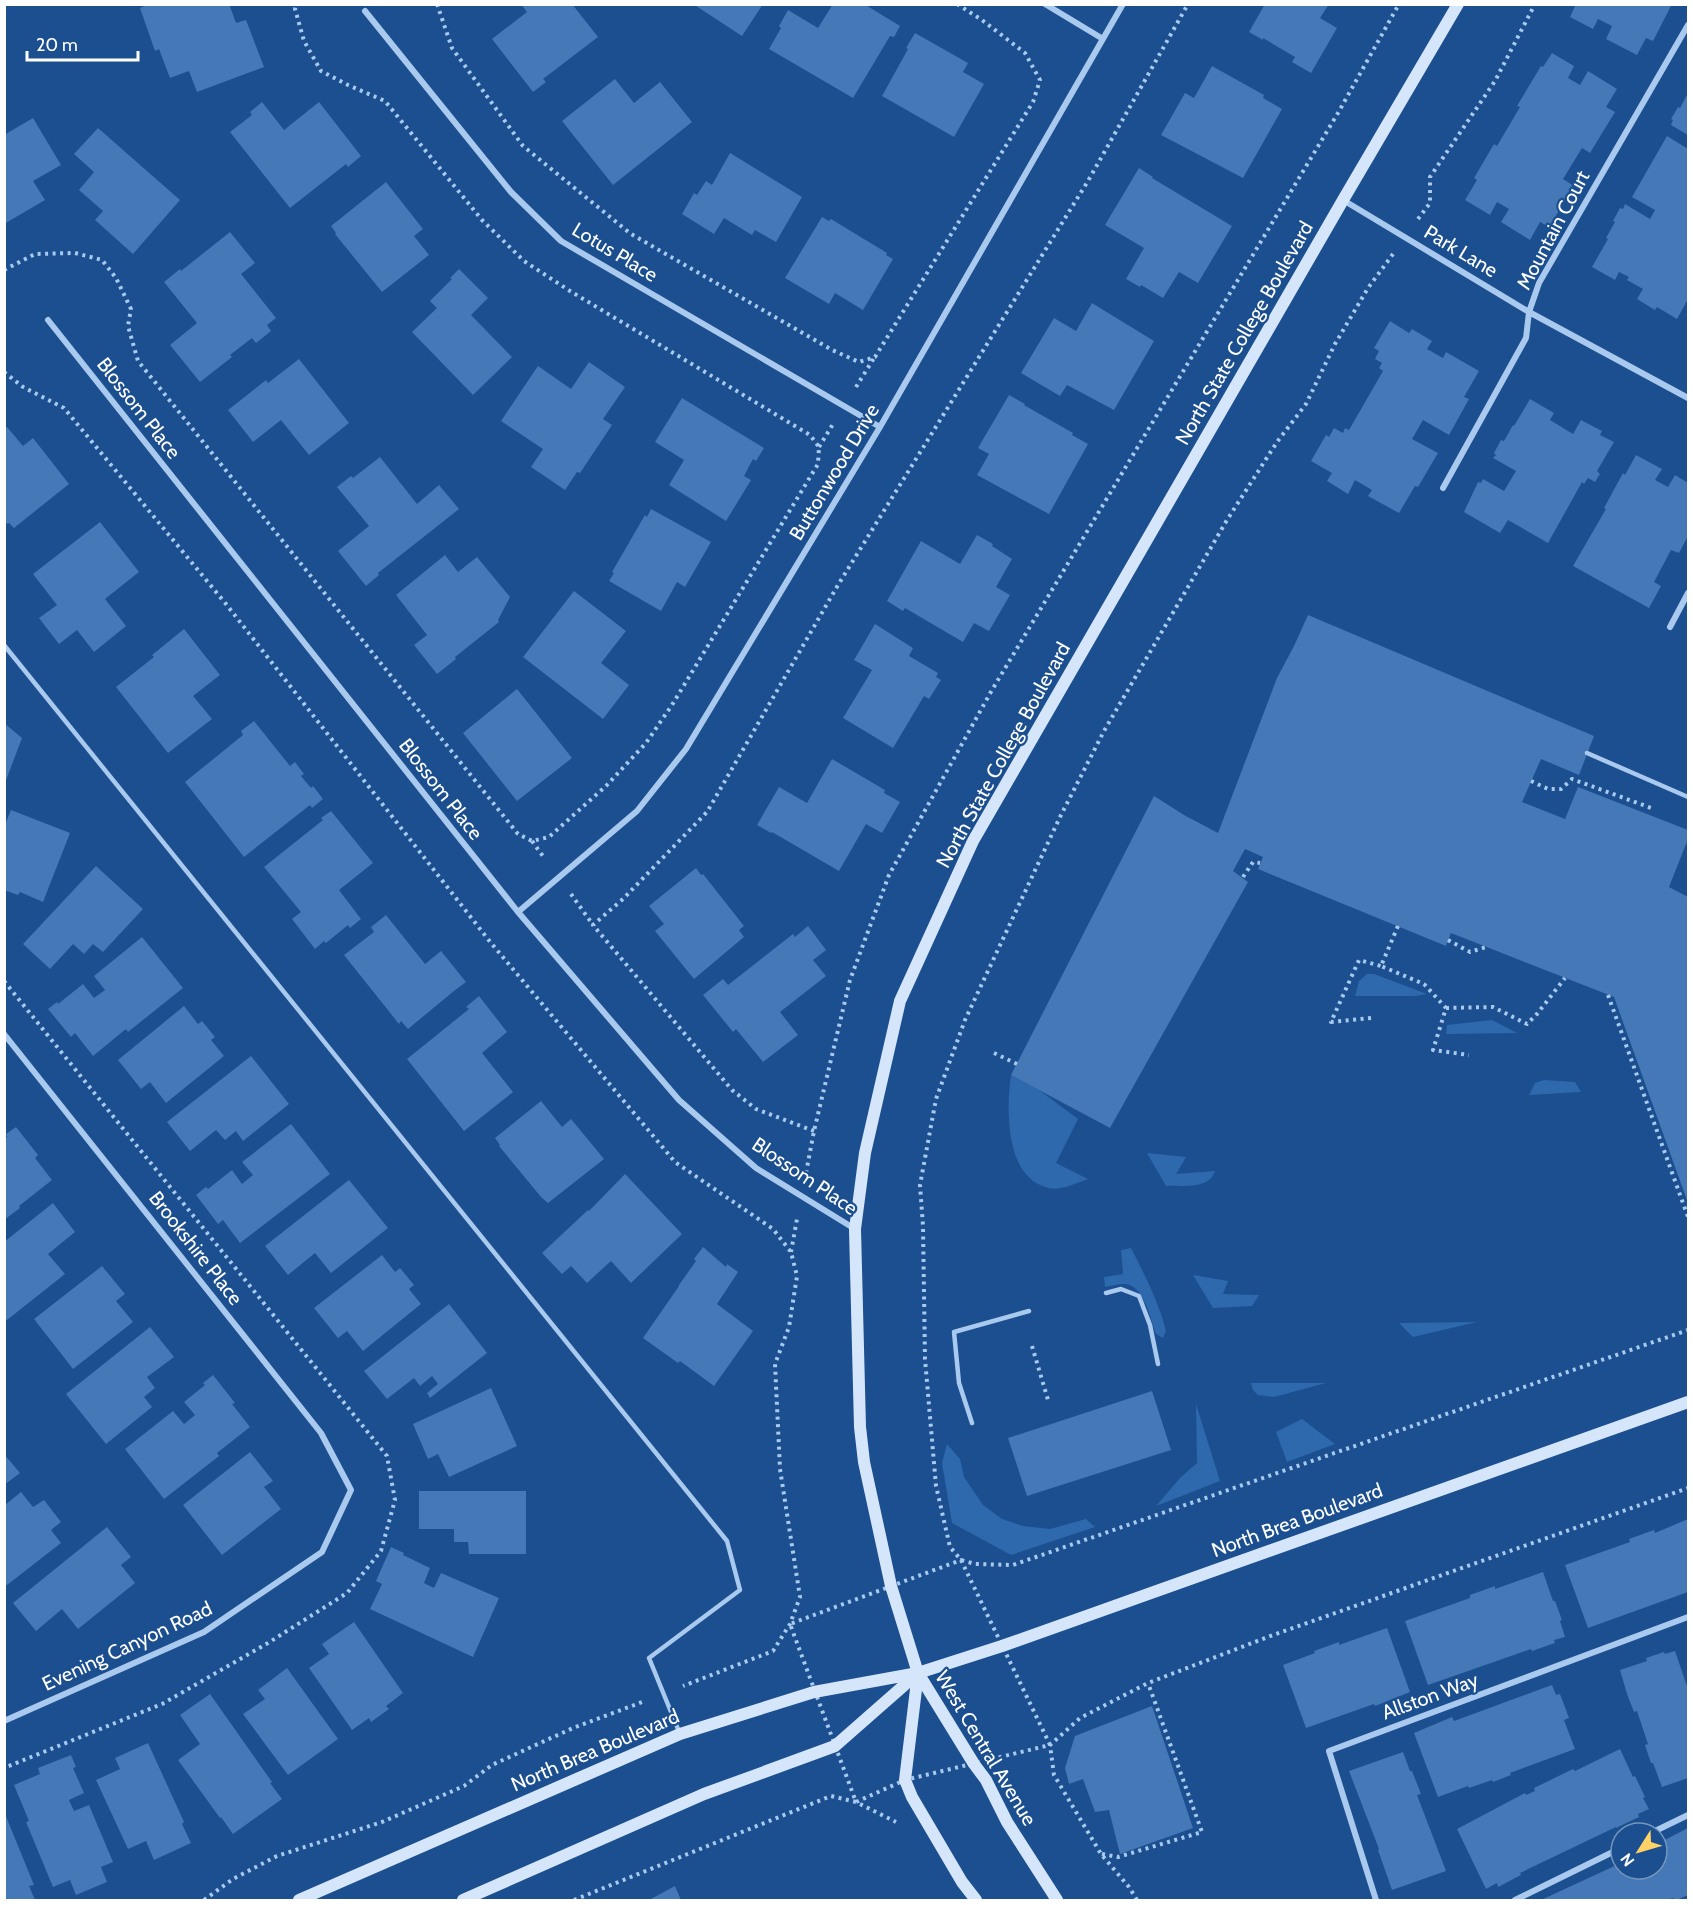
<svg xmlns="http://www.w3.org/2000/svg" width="1693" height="1905" viewBox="0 0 1693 1905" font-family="Cabin,sans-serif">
<rect width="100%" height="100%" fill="#1b4f8f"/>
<path fill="#2e69ad" d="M1367,974h7l53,20 -12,2h-60l4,-15z
M1492,1020l25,13 -71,1 1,-9z
M1011,1075l28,15 39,29 -22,44 32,16c-12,4 -26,12 -40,9 -43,-10 -42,-79 -37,-113z
M1544,1080l31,2 6,10 -52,3 6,-12z
M1147,1153l39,4 -10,17 39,-3c-6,19 -32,14 -49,15z
M1131,1248c13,26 28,54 35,83l-3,7 -7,-4c-6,-15 -11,-49 -32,-50 -6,0 -13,2 -19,3l-1,-10 19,-3 -2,-24z
M1193,1275l35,6 -5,13 36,1 -7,11 -39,2z
M1477,1322l-64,15 -14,-14z
M1251,1383h75l-52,14 -16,-2 -5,-5z
M1196,1404l24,77 -64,25 24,-28 17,-15z
M1302,1419l33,25 -48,18 -11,-30z
M947,1444l13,15 4,18 19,28 19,14 21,7 27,3 36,-10 9,8 -84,28 -59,-32 -10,-60z"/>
<path fill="#4478b7" d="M149,4h80l7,19 10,-3 18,47 -67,25 -8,-21 -19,7 -11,-29 -4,2 -15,-43z
M521,4h51l26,33 -55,42 3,3 -13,10 -41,-53 35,-27z
M693,4h70l-21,32z
M833,4h31l36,22 -6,11 -4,-1 -37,62 -84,-49 12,-21 -2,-2 9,-16 30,18z
M1265,4h64l-9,14 17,10 -26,45 -19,-11 3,-5 -32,-19v2l-14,-8z
M1576,4h96l-19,37 -7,-3 -9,17 -31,-16 6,-13 -14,-7 -5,10 -23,-12z
M915,33l53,30 -5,9 21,12 -30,53 -72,-41 26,-47 -2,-1z
M1552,53l22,13 -6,12 12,7 8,-14 29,18 -11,18 9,5 -25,41 -8,-5 -19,31 11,7 -25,41 -9,-5 -10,18 -29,-18 8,-13 -12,-7 -7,13 -25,-15 12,-20 -3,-2 20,-34 3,2 23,-39 -3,-1 24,-40 2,1z
M1212,66l52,29 -1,3 19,11 -39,69 -82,-43 24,-42 9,5z
M615,79l19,24 26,-21 32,40 -79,63 -51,-64z
M1688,93v42l-17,-10 2,-5 -2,-1 7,-12 2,1z
M262,102l22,28 35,-28 42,54 -13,11 -2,-3 -56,44 -60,-76 22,-17 -2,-3z
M33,118l28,47 -28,16 12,19 -41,24v-89z
M98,128l82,72 -47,54 -38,-34 8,-9 -24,-21 15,-18 -20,-18z
M1667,136l21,13v150l-11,20 -20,-12 -2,3 -18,-11 6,-10 -16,-9 2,-3 -10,-5 -4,8 -23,-13 16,-28 -2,-1 9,-16 -2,-1 7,-13 3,1 2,-5 25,15 5,-9 -23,-13z
M730,153l72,44 -26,45 -21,-12 -3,5 -28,-17 -10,16 -32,-20 12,-21 3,2 9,-14 6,4z
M1139,168l14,9 -1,1 80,48 -34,57 -19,-11 -16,26 -22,-13 -1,2 -14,-8 18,-31 -39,-23z
M386,182l37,47 -9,7 15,19 -47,37 -47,-58 1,-1 -5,-7z
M822,217l7,4 2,-2 56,34 -1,2 7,4 -30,51 -28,-17 -6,11 -44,-26z
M230,232l25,31 -14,11 35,44 -9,7 4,6 -15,12 -4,-5 -22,17 2,2 -32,25 -30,-37 27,-22 -33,-41 16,-13 1,2z
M459,269l29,29 -17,17 41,42 -39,38 -61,-63 25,-24 -7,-7 22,-22 -2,-1z
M1092,303l62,38 -40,69 -47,-25 -7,11 -39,-23 33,-55 22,13z
M1390,321l19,12 3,-4 20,12 -5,8 16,9 3,-6 33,19 -15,26 5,2 -20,36 -26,-15 -11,19 26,14 -20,34 -3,-1 -16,27 -31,-17 4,-6 -17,-10 -7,14 -21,-13 5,-8 -21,-12 15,-26 3,2 5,-9 9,5 2,-5 4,2 34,-59 -4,-3 3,-5 -7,-4 4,-8 -5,-3z
M299,359l50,64 -40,32 -28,-35 -28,22 -25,-32 38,-30 2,3z
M589,362l36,25 -22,32 9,6 -32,48 -3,-1 -12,18 -34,-23 12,-18 -42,-28 37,-55 33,23z
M1009,395l16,9 -1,1 49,28 -1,2 16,9 -39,70 -72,-39 12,-21 -11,-6z
M682,398l82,50 -8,13 -3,-2 -9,17 7,4 -25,41 -57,-36 15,-25 -29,-18z
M1530,399l24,14 -4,7 23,14 8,-14 21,11 -2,4 14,7 -17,29 3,3 -5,8 -7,-4 -4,6 -2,-2 -34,61 -40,-23 -8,13 -36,-21 14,-30 3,1 2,-4 21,12 12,-20 -23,-13 3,-3 -2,-2 7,-13 3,1 9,-16 1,1z
M7,427l16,19 10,-8 36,46 -55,44 -5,-5 -2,1 -3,-4v-91z
M1636,455l26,14 -7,11 13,7 7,-12 13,8v53l-9,17 -8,-3 -17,32 7,4 -12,22 -76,-42 33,-57 -2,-1 19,-35 2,2z
M380,457l37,47 22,-19 20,24 -81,64 1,2 -13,11 -28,-35 31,-25 -32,-39 14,-11 2,2z
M651,509l60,33 -26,45 -8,-5 -16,29 -52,-30 5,-8 -2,-1 33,-57 2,2z
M100,522l39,50 -34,27 21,27 -32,26 -17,-22 -18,14 -20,-26 18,-13 -24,-31z
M977,535l16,9 -1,2 20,13 -16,28 14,8 -21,36 -15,-8 -11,19 -58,-34 -2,3 -16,-10 34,-60 39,23z
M445,555l13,17 19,-15 33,40 -12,23 1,2 -44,35 1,2 -19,15 -23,-29 13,-10 -31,-40z
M574,591l52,40 -25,32 28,22 -26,34 -80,-62z
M1308,615l286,121 -15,39 -38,-16 -19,43 43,17 13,-32 110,43v9l-19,48 19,10v306l-74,-206 -163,-64 -5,13 -188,-77 5,-12 -18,-8 -12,22 15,11 -138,246 -99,-53 143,-279 30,19 34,18 59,-155 17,-32z
M875,624l38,24 -4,8 29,17 -2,4 5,3 -12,19 -5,-3 -31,52 -50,-30 29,-48 -18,-10z
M184,629l36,46 -27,21 19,23 -44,34 -52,-66 38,-30 -2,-2z
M517,689l55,69 -55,43 -54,-68z
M254,721l36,45 5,-4 9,12 -3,2 10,12 2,-2 10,13 -11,9 -2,-3 -66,52 -59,-75 58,-47 -2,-4z
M4,723l18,15 -17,45h-1z
M832,759l53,31 -1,3 16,9 -18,31 -16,-9 -27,47 -67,-39 -1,1 -14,-8 22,-38 28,16z
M11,810l59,23 -27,69 -23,-10 -2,3 -14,-5v-63z
M331,811l42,52 -34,27 22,29 -11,9 -2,-3 -22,18 -2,-2 -9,8 -23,-30 9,-7 -37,-45 59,-47 -2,-2z
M96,866l47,43 -40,43 -10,-8 -9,10 -11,-10 -23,25 -27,-25z
M696,868l5,7 2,-1 41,52 -5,4 5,7 -50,42 -39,-48 9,-7 -15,-18z
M386,915l39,49 16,-13 25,31 -12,9 -46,38 -7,-8 -2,3 -55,-69 30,-23 -3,-5z
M808,926l18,24 -13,10 13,16 -46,36 18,23 -35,27 -27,-33 -3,3 -30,-37 20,-16 5,6 65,-51 2,3z
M142,937l41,51 -55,44 -2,-3 -33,27 -18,-23 -4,4 -23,-28 9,-7 1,2 25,-20 11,14 11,-8 -11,-14z
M479,996l28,36 -25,21 31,39 -49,39 -57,-72 62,-50 -3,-2z
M184,1006l14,18 4,-3 13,16 -4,3 13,16 -58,47 -16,-21 -9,7 -23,-29z
M251,1056l38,48 -46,37 -7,-10 -11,9 -9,-10 -26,21 -23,-29z
M541,1101l21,26 9,-8 33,40 -56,44 -7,-6 -42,-51 1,-1 -5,-7z
M291,1124l39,50 -90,69 -17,-23 -5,4 -22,-29 10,-8 2,2 24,-19 10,14 11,-9 -11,-13z
M16,1127l22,28 -3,3 17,22 -33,26 1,2 -16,12v-81l3,-2 -1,-3z
M625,1174l57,60 -51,49 -20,-22 -24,22 -16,-17 -9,8 -20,-21 46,-43 1,1z
M349,1180l39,48 -57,45 -16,-20 -27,22 -23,-29z
M53,1203l22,29 -27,22 17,20 -58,46 -3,-3v-75z
M703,1247l23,20 1,-3 11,8 -21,32 36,27 -39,55 -34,-25 -2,2 -35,-25 36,-52v-1l17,-24 -2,-2z
M382,1255l13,17 5,-4 14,17 -5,4 12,15 -58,47 -16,-20 -9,7 -24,-30z
M102,1266l23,28 -9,7 17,21 -60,47 -39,-50z
M449,1304l38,49 -57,45 -3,-5 11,-9 -6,-8 -12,10 -6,-8 -27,21 -23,-28z
M150,1327l24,30 -27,20 8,11 -11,9 8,10 -46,37 -40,-50z
M213,1375l22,28 -3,1 18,23 -33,26 2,3 -55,43 -39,-50 48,-38 11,13 11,-9 -11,-13 21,-17 -2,-2z
M491,1388l26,58 -68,31 -11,-23 -10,5 -15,-35z
M1152,1391l19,59 -144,46 -19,-58z
M250,1452l23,29 -9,6 17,22 -59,46 -39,-50z
M4,1454l16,19 -16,12z
M419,1491h107v63h-57l-1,-12h-14v-13h-35z
M21,1492l12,15 11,-7 17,22 -10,8 10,13 -54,42 -2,-1v-79z
M1688,1519v73l-100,36 -23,-63 65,-23 -1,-3 25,-9 1,3z
M107,1527l24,30 -10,8 14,18 -57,46 -16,-20 -26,22 -23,-28z
M391,1547l13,6 -1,2 27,13 -6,15 10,5 7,-15 58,25 -26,59 -103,-48 12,-25 -6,-3z
M1543,1572l10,29h2l7,19 -2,1 5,16 -11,3 1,3 -23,8 -1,-2 -103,36 -23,-64 65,-23v-3l25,-9v3z
M354,1622l49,71 -17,13 3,3 -18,13 -2,-4 -17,12 -43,-62 20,-14 -7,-10z
M1387,1628l23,64 -35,14 -1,-2 -68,24 -23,-63 32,-12 -1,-2 25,-9v3z
M1675,1651l13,38v89l-26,9 -9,-24h-2l-6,-18 3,-1 -11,-33 -3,1 -7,-18 -7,-24 27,-9 -1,-3 18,-6 1,2z
M287,1668l51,71 -50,36 -45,-61 22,-15 -7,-9z
M1552,1685l4,10 4,-1 9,24 -5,2 11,29 -65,24 1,2 -18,7 -1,-2 -23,8 -1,-2 -30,11 -24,-64 38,-16 2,4z
M210,1694l62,88 -2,1 12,16 -49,35 -12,-17 -1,1 -42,-58 22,-16 -20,-29z
M1152,1706l41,122 -73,26 -11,-44 -14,2 -12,-33 -14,5 -4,-16 10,-32z
M148,1743l36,79 -2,2 9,19 -37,17 -8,-19 -18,8 -32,-69 24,-11 -5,-11z
M1620,1749l13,28 2,-1 10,21 -2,1 6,11 -11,5 1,3 -23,11v-1l-96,46 1,2 -23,12 -1,-4 -11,6 -29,-60 68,-36 1,2 9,-4 -1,-3 39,-19 2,2z
M1403,1752l7,19h2l9,23 -4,1 29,76 -54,19 -14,-40 1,-1 -30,-78z
M71,1755l5,12 -3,1 11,25 -15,7 5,11 15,-6 24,57 -12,5 6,15 -31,13 -6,-15 -17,7 -27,-65 3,-1 -15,-36 26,-11 -2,-6z
M5,1814l29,71 -5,1 6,14h-30z
M1688,1828v67l-11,5h-3l-1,-2 -5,2h-127l80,-37v6h36v-25z
M675,1886l6,14h-32z"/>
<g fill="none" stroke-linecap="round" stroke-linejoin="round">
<path stroke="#a9c9ee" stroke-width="4" stroke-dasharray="3 4.5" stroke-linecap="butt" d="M437,4l15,44 71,98 108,88 201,116 27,12 16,-5 158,-255 7,-22 -15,-27 -43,-33 -25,-16
M1418,219l12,-16v-26l65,-96 40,-77
M1393,254l-25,34 -33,56 -29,60 -29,38 -50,78 -123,211 -44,86 -95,203 -29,79 -16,86 3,41 2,133 11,127 14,61 11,13 14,4 38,1 675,-235
M4,270l31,-16 40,-1 27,7 14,18 15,31 -3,17 10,35 380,473 14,7 17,-4 57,-51 40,-43 26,-38 146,-241 1,-17 -9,-12 -240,-144 -46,-30 -42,-41 -97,-119 -37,-16 -27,-14 -17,-30 -9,-32 1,-5
M4,372l19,15 41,21 162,196 265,339 184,219 98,67 18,23 6,24 -8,51 -14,37 5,105 20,128 -10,27 -17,27 -90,35
M856,387l18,-29
M819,447l14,-23
M1531,781l17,8h13l11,-10 82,30
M532,841l13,18
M1243,877l10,-15 7,1
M571,894l22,31
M1398,926l-17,40 43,18 22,24 -13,42 36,5
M1448,940l22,12 16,-5
M4,981l383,475 8,44 -14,51 -34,42 -79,50 -106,61 -158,64
M1608,995l80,222
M1446,1008l47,-1 34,17 10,-10 28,-36
M1371,1018l-40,4 28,-62 22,6
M994,1053l23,11
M814,1131l-58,-22 -24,-19 -139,-165 30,-26 84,-87 131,-227 250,-404 100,-177
M806,1173l8,-42 36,-151 39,-105 103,-185 346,-577 61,-109
M791,1252l6,-33
M1032,1346l16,54
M961,1560l89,185 -145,35 -49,22 -66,-178z
M1102,1854l16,3 84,-25 -54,-149
M204,1900l29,-21 44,-23 105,-34 82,-36 28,-21 81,-37 72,-27
M574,1900l257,-104 25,6 40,20
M1137,1900l-8,-13 -28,-33 -47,-79 -4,-30 30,-27 68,-35 125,-48 415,-147"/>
<path stroke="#a9c9ee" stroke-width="4.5" d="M4,645l723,896 13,49 -91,68 31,76
M1587,753l101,44
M1106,1293l15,-4 18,7 11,29 8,39
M972,1423l-13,-40 -5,-51 75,-21"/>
<path stroke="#a9c9ee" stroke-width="6" d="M1045,4l58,35
M365,11l146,181 50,49 319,186
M1343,200l186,112 159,86
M48,320l470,592 161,188 77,68 99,61
M1443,488l83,-150 3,-26 10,-29 149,-258
M1670,627l18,-34
M518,912l119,-101 49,-62 194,-322 243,-423
M4,1034l317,399 30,57 -29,62 -118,80 -200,89
M1651,1833l37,-18
M1376,1900l-47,-149 359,-134
M1515,1900l106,-52"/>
<path stroke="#d6e6fa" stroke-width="12" d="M918,1673l-13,107 7,17 50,85 14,18
M299,1900l381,-166 134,-42 104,-19 84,-27 686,-244
M463,1900l241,-106 131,-48 82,-72
M1057,1900l-50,-78 -21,-42 -12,-16 -56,-91 -27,-87 -27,-124 -4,-35 -5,-198 10,-76 35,-152 73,-160 370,-641 115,-196"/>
</g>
<g text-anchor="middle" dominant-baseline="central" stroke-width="4.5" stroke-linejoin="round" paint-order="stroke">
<g font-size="20" fill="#fff" stroke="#1b4f8f">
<text transform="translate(1553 230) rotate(-62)">Mountain Court</text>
<text transform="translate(1461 251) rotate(31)">Park Lane</text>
<text transform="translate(615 252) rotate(31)">Lotus Place</text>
<text transform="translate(1244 333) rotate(-60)">North State College Boulevard</text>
<text transform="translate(139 408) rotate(52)">Blossom Place</text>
<text transform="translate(834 472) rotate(-59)">Buttonwood Drive</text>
<text transform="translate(1003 755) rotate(-61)">North State College Boulevard</text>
<text transform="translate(441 789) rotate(52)">Blossom Place</text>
<text transform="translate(805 1176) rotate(34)">Blossom Place</text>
<text transform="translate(196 1248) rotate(52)">Brookshire Place</text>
<text transform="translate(1297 1520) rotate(-20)">North Brea Boulevard</text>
<text transform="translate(127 1646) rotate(-25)">Evening Canyon Road</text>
<text transform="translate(1430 1696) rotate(-20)">Allston Way</text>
<text transform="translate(986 1748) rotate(59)">West Central Avenue</text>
<text transform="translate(595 1750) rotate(-23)">North Brea Boulevard</text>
</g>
</g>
<rect width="1693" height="1905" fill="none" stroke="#ffffff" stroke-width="12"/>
<g transform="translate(1639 1851) rotate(233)"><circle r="28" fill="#1b4f8f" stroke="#7695bc" stroke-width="1.5"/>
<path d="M0-4.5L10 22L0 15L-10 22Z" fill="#ffd166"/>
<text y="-9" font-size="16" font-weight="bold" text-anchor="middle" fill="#ffffff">N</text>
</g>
<path d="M27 51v9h111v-9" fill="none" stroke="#ffffff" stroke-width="3"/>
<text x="36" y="51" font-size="18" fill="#ffffff" stroke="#1b4f8f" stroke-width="4.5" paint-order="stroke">20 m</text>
</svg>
